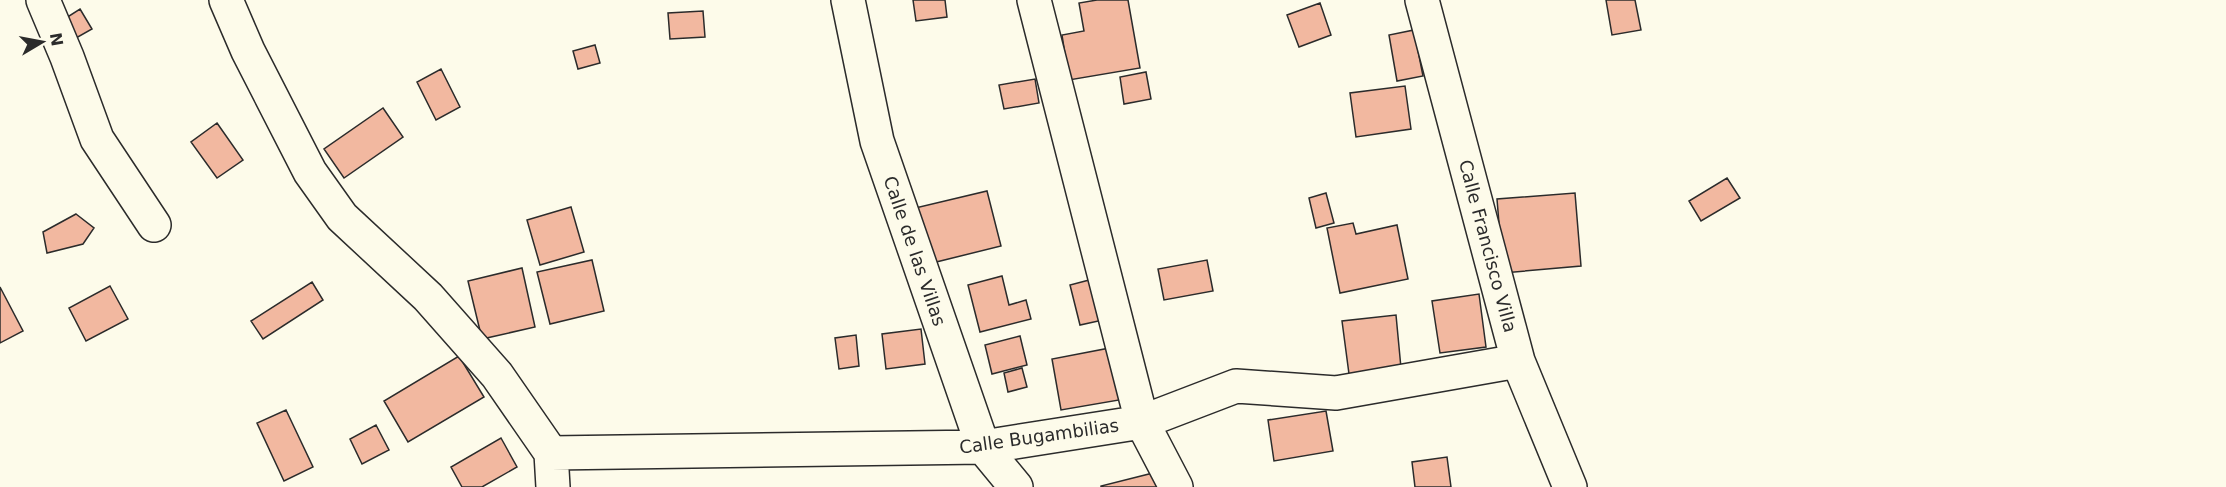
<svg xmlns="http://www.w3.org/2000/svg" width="2226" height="487" viewBox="0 0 2226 487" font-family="'DejaVu Sans',sans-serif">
<rect width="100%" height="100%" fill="#fdfbea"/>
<path fill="#f2b8a0" stroke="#2b2b2b" stroke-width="1.5" d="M913,0h32l2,17 -31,4z
M1097,0h31l12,68 -71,12 -7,-45 22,-4 -5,-28z
M1606,0h29l6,30 -29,5z
M1320,3l11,32 -32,12 -12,-32z
M80,9l12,20 -23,13 -11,-19z
M703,11l2,26 -35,2 -2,-26z
M1414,30l9,46 -26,5 -8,-46z
M595,45l5,18 -22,6 -5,-18z
M441,69l19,38 -24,13 -19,-38z
M1146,72l5,27 -27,5 -4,-27z
M1035,79l4,24 -35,6 -5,-24z
M1405,86l6,43 -55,8 -6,-44z
M383,108l20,29 -59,41 -20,-29z
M217,123l26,37 -26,18 -26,-36z
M1727,178l13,20 -39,23 -12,-20z
M987,191l14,55 -77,19 -13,-56z
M1326,193l8,30 -18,5 -7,-30z
M1575,193l6,73 -78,7 -6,-74z
M571,207l13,45 -44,13 -13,-45z
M76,214l18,14 -11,16 -36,9 -4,-21z
M1353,223l3,11 41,-9 11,54 -68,14 -13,-65z
M592,260l12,51 -54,13 -13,-52z
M1207,260l6,31 -49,9 -6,-31z
M522,268l13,59 -53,12 -14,-58z
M1002,276l7,29 17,-5 5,19 -51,13 -12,-47z
M1093,279l10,41 -23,5 -10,-40z
M312,282l11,18 -60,39 -12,-18z
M110,286l18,33 -42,22 -17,-33z
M0,287l23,44 -23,12z
M1479,294l7,53 -46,6 -8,-52z
M1396,315l5,53 -52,6 -7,-53z
M921,329l4,35 -39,5 -4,-35z
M856,335l3,31 -20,3 -4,-31z
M1020,336l7,29 -35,9 -7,-29z
M1115,347l10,52 -64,11 -9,-51z
M459,356l25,41 -76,45 -24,-41z
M1022,368l5,19 -19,5 -4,-19z
M286,410l27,57 -29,14 -27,-58z
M1326,411l7,40 -59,10 -6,-41z
M376,425l13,25 -27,14 -12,-25z
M501,438l16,29 -35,20h-20l-11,-20z
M1447,457l4,30h-36l-3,-25z
M1157,472l4,15h-60v-1z"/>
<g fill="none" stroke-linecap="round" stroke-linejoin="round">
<g stroke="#2b2b2b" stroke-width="36">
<path id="minor" d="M43,0l24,57 30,82 57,86
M226,0l22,51 62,121 32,45 86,80 69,78 54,78 2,34
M848,0l29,141 106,306 33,40
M1034,0l108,422 34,65
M1422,0l96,361 52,126
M551,453l432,-6 159,-25 94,-36 100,7 182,-32"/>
</g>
<use href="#minor" stroke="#fdfbea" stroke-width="33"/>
</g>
<g text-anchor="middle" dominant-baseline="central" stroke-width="4.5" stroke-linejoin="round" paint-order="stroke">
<g font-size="18" fill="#2b2b2b" stroke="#fdfbea">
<text transform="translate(1488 246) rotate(75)">Calle Francisco Villa</text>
<text transform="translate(915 251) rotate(71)">Calle de las Villas</text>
<text transform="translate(1039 436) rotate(-8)">Calle Bugambilias</text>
</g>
</g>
<g transform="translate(42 42) rotate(80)" stroke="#fdfbea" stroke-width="4.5" paint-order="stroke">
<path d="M0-4.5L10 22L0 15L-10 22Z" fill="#2b2b2b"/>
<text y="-9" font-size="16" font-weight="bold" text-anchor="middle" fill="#2b2b2b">N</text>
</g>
</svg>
